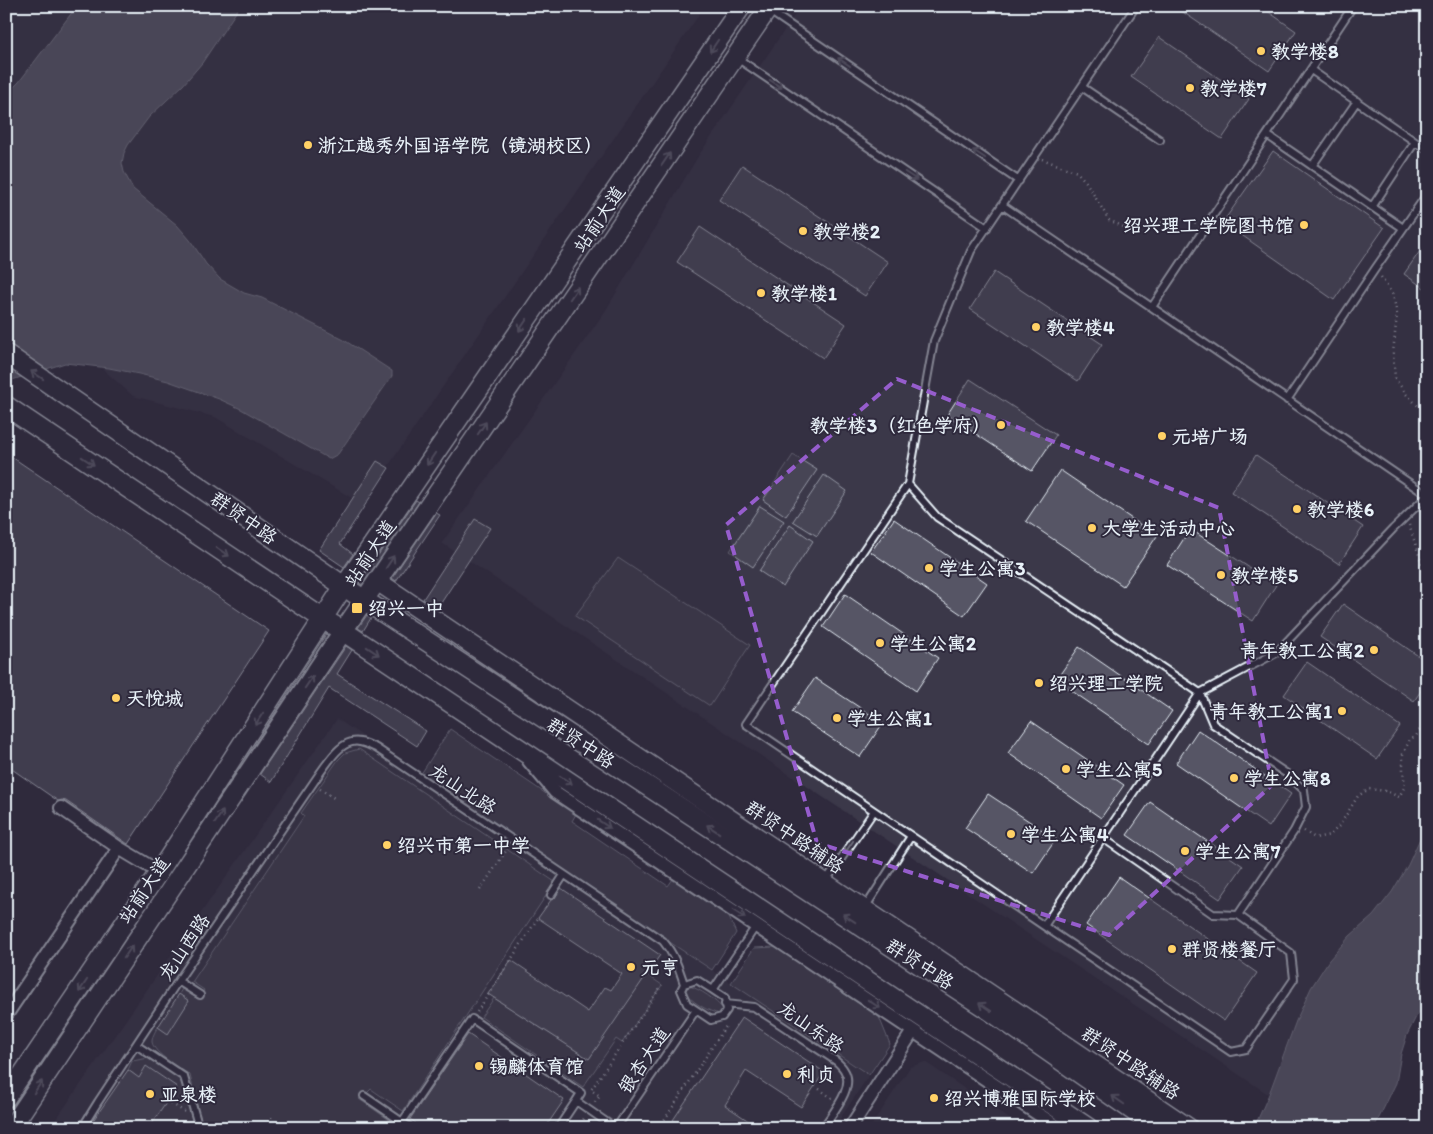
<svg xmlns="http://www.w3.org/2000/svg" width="1433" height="1134" viewBox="0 0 1433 1134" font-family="Itim,'LXGW WenKai TC',sans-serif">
<rect width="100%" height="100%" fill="#2f2a3d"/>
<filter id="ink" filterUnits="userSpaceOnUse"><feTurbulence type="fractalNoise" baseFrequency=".02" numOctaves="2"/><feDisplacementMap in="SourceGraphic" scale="10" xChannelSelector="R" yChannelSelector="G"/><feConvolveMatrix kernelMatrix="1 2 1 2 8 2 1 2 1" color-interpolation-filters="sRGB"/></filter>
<g filter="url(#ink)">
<path fill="#3b3749" d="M6,6h699l-343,498 -147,-87 -82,-21 -127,-113z
M801,6h626v817l-19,42 -16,27 -19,24 -23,20 -21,24 -18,28 -15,33 -28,73 -826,-551 164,-233 93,-155z
M337,719l532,356 -35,53h-784z
M925,1062l98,66h-153l40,-61z"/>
<path fill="#464455" stroke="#979aa6" d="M793,455l24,15 -31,46 -23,-16z
M824,475l23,16 -30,45 -24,-15z
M760,506l24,15 -31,46 -23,-16z
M790,525l23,16 -30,46 -24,-16z
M618,558l132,87 -40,61 -135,-90z
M450,729l126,85 -4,7 96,65 5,-7 55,36 8,18 -24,37 -293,-193z
M359,749l196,133 -152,229 -32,-22 -7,7 -5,3 42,29h-199l-12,-53c-10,-7 -36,-21 -38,-33 0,-5 3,-11 6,-15l10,6 21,-32 -10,-7 3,-5 16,10 6,-9 -12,-8 112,-166 -3,-3 37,-53 7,-7z
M775,947l104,70 11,27 -21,31 -138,-92 23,-35z
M646,974l16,11 -40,58 -6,-4 -33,48 -102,-70 13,-19 95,61z
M689,986c11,3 27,14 34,23l-3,5c-11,-2 -31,-13 -35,-23z
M149,1058l33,22 13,48h-95l35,-53 -7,-5 4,-9z"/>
<path fill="#696978" stroke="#9c9fab" d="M77,6h163l-38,57 -19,22 -34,32 -21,28 -4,8 -2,10 2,9 9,17 44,36 13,15 16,24 14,15 24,14 18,5 82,42 48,31v5l-54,78 -9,5 -88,-50 -22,-10 -51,-18 -29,-7 -30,-6 -44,-5 -56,18 -3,2v-288l13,-13z
M1427,823v179l-11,15 -9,18 -6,19 -5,29 -22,45h-120l15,-34 27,-73 15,-33 18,-28 21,-24 23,-20 19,-24 16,-27z"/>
<path fill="#575565" stroke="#e8f1f8" d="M1174,6h86l36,25 -27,40z
M1159,37l90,62 -27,40 -91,-62z
M1273,151l111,77 -50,72 -111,-78z
M742,165l146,97 -23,34 -146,-96z
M700,227l146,97 -23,34 -146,-96z
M1427,241v49l-23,-16z
M994,272l108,72 -24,37 -108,-72z
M970,379l86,56 -24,36 -85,-56z
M6,453l263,178 -141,213 -62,-43 -4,-1 -4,1 -52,-36z
M1256,455l107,72 -24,37 -108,-72z
M377,461l12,7 -49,76 13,10 -9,13 -25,-17z
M1060,470l97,66 -34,50 -97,-65z
M416,500l3,2 -57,83 -3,-2z
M436,513l4,2 -44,66 -4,-3z
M475,519l15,9 -53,81 -14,-10z
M894,519l93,64 -23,33 -93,-64z
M1190,529l86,56 -23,36 -86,-56z
M845,594l93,64 -22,33 -93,-64z
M1343,604l84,58v20l-13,19 -94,-64z
M367,615l4,3 -8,13 -5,-3z
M326,634l2,1 -82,123z
M346,646l6,4 -15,24 89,57 -9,15 -88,-58 -58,94 -11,-8z
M1079,647l93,64 -23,33 -93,-64z
M1307,662l93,64 -23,33 -93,-64z
M815,678l68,45 -23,34 -68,-45z
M1031,721l93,64 -23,33 -93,-65z
M1198,730l93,64 -22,33 -93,-64z
M988,794l68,45 -23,34 -68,-45z
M1150,802l93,64 -23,33 -93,-64z
M1119,877l138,96 -33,48 -138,-96z
M561,888l99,67 -71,104 -101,-65 23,-34 77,52 17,-25 6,3 11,-16 -84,-56 13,-18 4,-2z
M179,994l10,7 -21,33 -10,-7z
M742,1017l82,55 -23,35 -55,-36 -21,34 34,23h-75l-11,-8z
M468,1034l96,66 -19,28h-122l-13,-9z
M146,1066l31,21 -28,41h-50l-7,-6 36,-52 11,8z"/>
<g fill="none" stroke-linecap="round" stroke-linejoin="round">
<g stroke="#e8f1f8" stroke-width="10">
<path id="service" d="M853,6l5,1 3,-1
M1136,6l-165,245 -37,90 -26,143 29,33 263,176 76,-40 117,-124 34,-33
M768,10l251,171
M737,58l250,170
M1311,70l116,80
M1082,87l78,53
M1267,135l136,93
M1312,166l45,-65
M1002,205l425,290
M1372,207l43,-65
M1152,307l201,-301
M1287,400l88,-131 52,-75
M908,484l-162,240 298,202 156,-233
M1103,838l110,76 25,1 56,-84 12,-24 -2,-17 -17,-16 -74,-50 -13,-31
M825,882l49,-71
M551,895l13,-20
M865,908l46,-72
M1044,926l187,126 15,-3 48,-70 -3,-26 -53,-38
M178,981l22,14
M684,984l-3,6 6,14 24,16 11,-3 5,-7 -2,-12 -12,-8 43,-64
M684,984l13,-4 16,10
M725,1004l29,3 82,54c2,2 6,5 8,9 12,17 -12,43 -21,58
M136,1045l48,32 15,51
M364,1096l47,32
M402,1122l70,-103 109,74 -5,8 39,27
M84,1128l1,-5 13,-21 80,-121 142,-208c9,-12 22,-35 40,-31 6,1 11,4 16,6l287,193c11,13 16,27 21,43
M558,1128l18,-27
M616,1128l80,-118"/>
</g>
<g stroke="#e8f1f8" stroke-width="16">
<path id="minor" d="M529,761l26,31 504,336
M61,808l58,40 40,24
M6,1015l113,-167
M850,1128l63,-97"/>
</g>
<g stroke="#e8f1f8" stroke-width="21">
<path id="secondary" d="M377,581l812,547
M6,1098l153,-226 185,-286 398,-580
M11,1128l332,-497 427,-625"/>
</g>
<g stroke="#e8f1f8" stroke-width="22">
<path id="primary" d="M6,354l358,246 625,410 169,118
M6,406l317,213 20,12 745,497"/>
</g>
<path stroke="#e8f1f8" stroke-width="2.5" stroke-dasharray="1 4" stroke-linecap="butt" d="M1042,159l35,13 9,10 23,38 19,9 18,-2 29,-8 17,2 5,3
M1381,277l12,18 4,19 -4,39 2,25 11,16 13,13 8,2
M1409,525l14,42 4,27
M320,789l14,9
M1304,831l11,7 15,-3 10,-10 18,-29 11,-7 17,2 13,6 6,-11 -2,-16v-16l7,-15 6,-3 11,-18
M480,890l28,-42
M477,1012l61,-94
M815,1086l17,12
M167,1101l18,11
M595,1102l5,-6 -9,-6 71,-105
M271,1117l1,11
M578,1128l7,-11
M659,1128l67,-102"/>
<use href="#service" stroke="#2f2a3d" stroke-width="6"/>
<use href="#minor" stroke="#2f2a3d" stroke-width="12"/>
<use href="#secondary" stroke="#2f2a3d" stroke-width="18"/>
<use href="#primary" stroke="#2f2a3d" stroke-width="19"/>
</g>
<defs><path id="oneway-shaft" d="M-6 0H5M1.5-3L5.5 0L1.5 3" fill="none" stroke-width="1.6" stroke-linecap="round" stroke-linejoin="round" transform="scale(1.25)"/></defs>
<g stroke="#70707e">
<use href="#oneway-shaft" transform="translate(714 46) rotate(124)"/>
<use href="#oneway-shaft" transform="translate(844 62) rotate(-146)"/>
<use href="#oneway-shaft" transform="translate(776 84) rotate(34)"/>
<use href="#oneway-shaft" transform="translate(979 154) rotate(-146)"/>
<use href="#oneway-shaft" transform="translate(666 159) rotate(-56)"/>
<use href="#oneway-shaft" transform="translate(911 176) rotate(34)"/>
<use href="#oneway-shaft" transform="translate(574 293) rotate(-56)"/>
<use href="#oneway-shaft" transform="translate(523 325) rotate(124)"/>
<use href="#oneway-shaft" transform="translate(37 375) rotate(-146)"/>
<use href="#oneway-shaft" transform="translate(482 428) rotate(-56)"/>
<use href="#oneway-shaft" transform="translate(431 459) rotate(124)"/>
<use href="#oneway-shaft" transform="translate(88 461) rotate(34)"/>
<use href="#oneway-shaft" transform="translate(223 552) rotate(34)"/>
<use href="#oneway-shaft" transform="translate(390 562) rotate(-56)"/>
<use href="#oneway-shaft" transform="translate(373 651) rotate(34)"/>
<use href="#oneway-shaft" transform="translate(309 682) rotate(-56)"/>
<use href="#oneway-shaft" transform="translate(259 719) rotate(123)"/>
<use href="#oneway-shaft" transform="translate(566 780) rotate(34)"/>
<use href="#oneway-shaft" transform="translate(219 817) rotate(-56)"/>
<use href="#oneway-shaft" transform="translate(604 824) rotate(34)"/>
<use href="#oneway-shaft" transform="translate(713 829) rotate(-147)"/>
<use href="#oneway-shaft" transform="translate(849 847) rotate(124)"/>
<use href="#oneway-shaft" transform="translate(739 914) rotate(34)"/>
<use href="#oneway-shaft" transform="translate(849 918) rotate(-147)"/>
<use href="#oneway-shaft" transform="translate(128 952) rotate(-56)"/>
<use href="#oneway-shaft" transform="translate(83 986) rotate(124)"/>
<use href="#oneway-shaft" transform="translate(874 1004) rotate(34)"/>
<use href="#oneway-shaft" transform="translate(985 1007) rotate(-146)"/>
<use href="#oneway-shaft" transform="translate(38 1087) rotate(-56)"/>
<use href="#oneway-shaft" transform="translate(1118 1100) rotate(-145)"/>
</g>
</g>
<path d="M0 0H1433V1134H0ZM897,379l322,129 53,277 -163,150 -292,-92 -91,-318z" fill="#2f2a3d" fill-opacity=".55" fill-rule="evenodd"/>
<path fill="none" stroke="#965dcd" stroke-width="4" stroke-dasharray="10 6" stroke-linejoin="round" d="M897,379l322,129 53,277 -163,150 -292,-92 -91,-318z"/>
<g fill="#ffd166" stroke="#2f2a3d" stroke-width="2">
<circle cx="1261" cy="51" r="5"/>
<circle cx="1190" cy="88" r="5"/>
<circle cx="308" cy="145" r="5"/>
<circle cx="1304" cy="225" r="5"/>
<circle cx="803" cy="231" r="5"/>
<circle cx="761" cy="293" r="5"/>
<circle cx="1036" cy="327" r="5"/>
<circle cx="1001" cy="425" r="5"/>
<circle cx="1162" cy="436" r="5"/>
<circle cx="1297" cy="509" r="5"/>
<circle cx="1092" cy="528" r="5"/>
<circle cx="929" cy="568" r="5"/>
<circle cx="1221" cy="575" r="5"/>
<rect x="351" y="602" width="12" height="12" rx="2.5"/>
<circle cx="880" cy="643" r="5"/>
<circle cx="1374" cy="650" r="5"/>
<circle cx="1039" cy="683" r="5"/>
<circle cx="116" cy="698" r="5"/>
<circle cx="1342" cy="711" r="5"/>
<circle cx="837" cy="718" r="5"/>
<circle cx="1066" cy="769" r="5"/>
<circle cx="1234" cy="778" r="5"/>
<circle cx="1011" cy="834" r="5"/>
<circle cx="387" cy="845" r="5"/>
<circle cx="1185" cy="851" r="5"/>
<circle cx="1172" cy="949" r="5"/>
<circle cx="631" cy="967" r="5"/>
<circle cx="479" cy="1066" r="5"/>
<circle cx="787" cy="1074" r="5"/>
<circle cx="150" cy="1094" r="5"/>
<circle cx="934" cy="1098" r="5"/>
</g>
<g text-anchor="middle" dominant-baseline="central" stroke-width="4" stroke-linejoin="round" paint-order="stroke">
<g font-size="19" font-weight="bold" fill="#e8f1f8" stroke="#2f2a3d" text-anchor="start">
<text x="1271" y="51">教学楼8</text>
<text x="1200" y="88">教学楼7</text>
<text x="318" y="145">浙江越秀外国语学院（镜湖校区）</text>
<text x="1294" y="225" text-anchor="end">绍兴理工学院图书馆</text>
<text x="813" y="231">教学楼2</text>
<text x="771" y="293">教学楼1</text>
<text x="1046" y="327">教学楼4</text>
<text x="991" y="425" text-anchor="end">教学楼3（红色学府）</text>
<text x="1172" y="436">元培广场</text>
<text x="1307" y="509">教学楼6</text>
<text x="1102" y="528">大学生活动中心</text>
<text x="939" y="568">学生公寓3</text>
<text x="1231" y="575">教学楼5</text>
<text x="368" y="608">绍兴一中</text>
<text x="890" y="643">学生公寓2</text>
<text x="1364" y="650" text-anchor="end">青年教工公寓2</text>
<text x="1049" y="683">绍兴理工学院</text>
<text x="126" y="698">天悦城</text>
<text x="1332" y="711" text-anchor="end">青年教工公寓1</text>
<text x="847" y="718">学生公寓1</text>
<text x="1076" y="769">学生公寓5</text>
<text x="1244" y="778">学生公寓8</text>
<text x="1021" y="834">学生公寓4</text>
<text x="397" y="845">绍兴市第一中学</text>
<text x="1195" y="851">学生公寓7</text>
<text x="1182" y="949">群贤楼餐厅</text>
<text x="641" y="967">元亨</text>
<text x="489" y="1066">锡麟体育馆</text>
<text x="797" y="1074">利贞</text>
<text x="160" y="1094">亚泉楼</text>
<text x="944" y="1098">绍兴博雅国际学校</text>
</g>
<g font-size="19" fill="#e8f1f8" stroke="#2f2a3d">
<text transform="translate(599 219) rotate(-56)">站前大道</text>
<text transform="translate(244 518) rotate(35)">群贤中路</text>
<text transform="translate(370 553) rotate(-56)">站前大道</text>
<text transform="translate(581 743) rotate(33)">群贤中路</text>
<text transform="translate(463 789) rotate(34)">龙山北路</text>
<text transform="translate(795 837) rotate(34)">群贤中路辅路</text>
<text transform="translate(144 890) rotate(-56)">站前大道</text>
<text transform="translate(184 947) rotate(-56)">龙山西路</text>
<text transform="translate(920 964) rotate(33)">群贤中路</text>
<text transform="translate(811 1027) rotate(35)">龙山东路</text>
<text transform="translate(644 1060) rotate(-56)">银杏大道</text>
<text transform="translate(1131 1063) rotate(34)">群贤中路辅路</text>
</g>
</g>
<rect width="1433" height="1134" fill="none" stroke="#2f2a3d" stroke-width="25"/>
<rect x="12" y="12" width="1408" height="1109" fill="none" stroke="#e8f1f8" stroke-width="2" filter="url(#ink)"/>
</svg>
